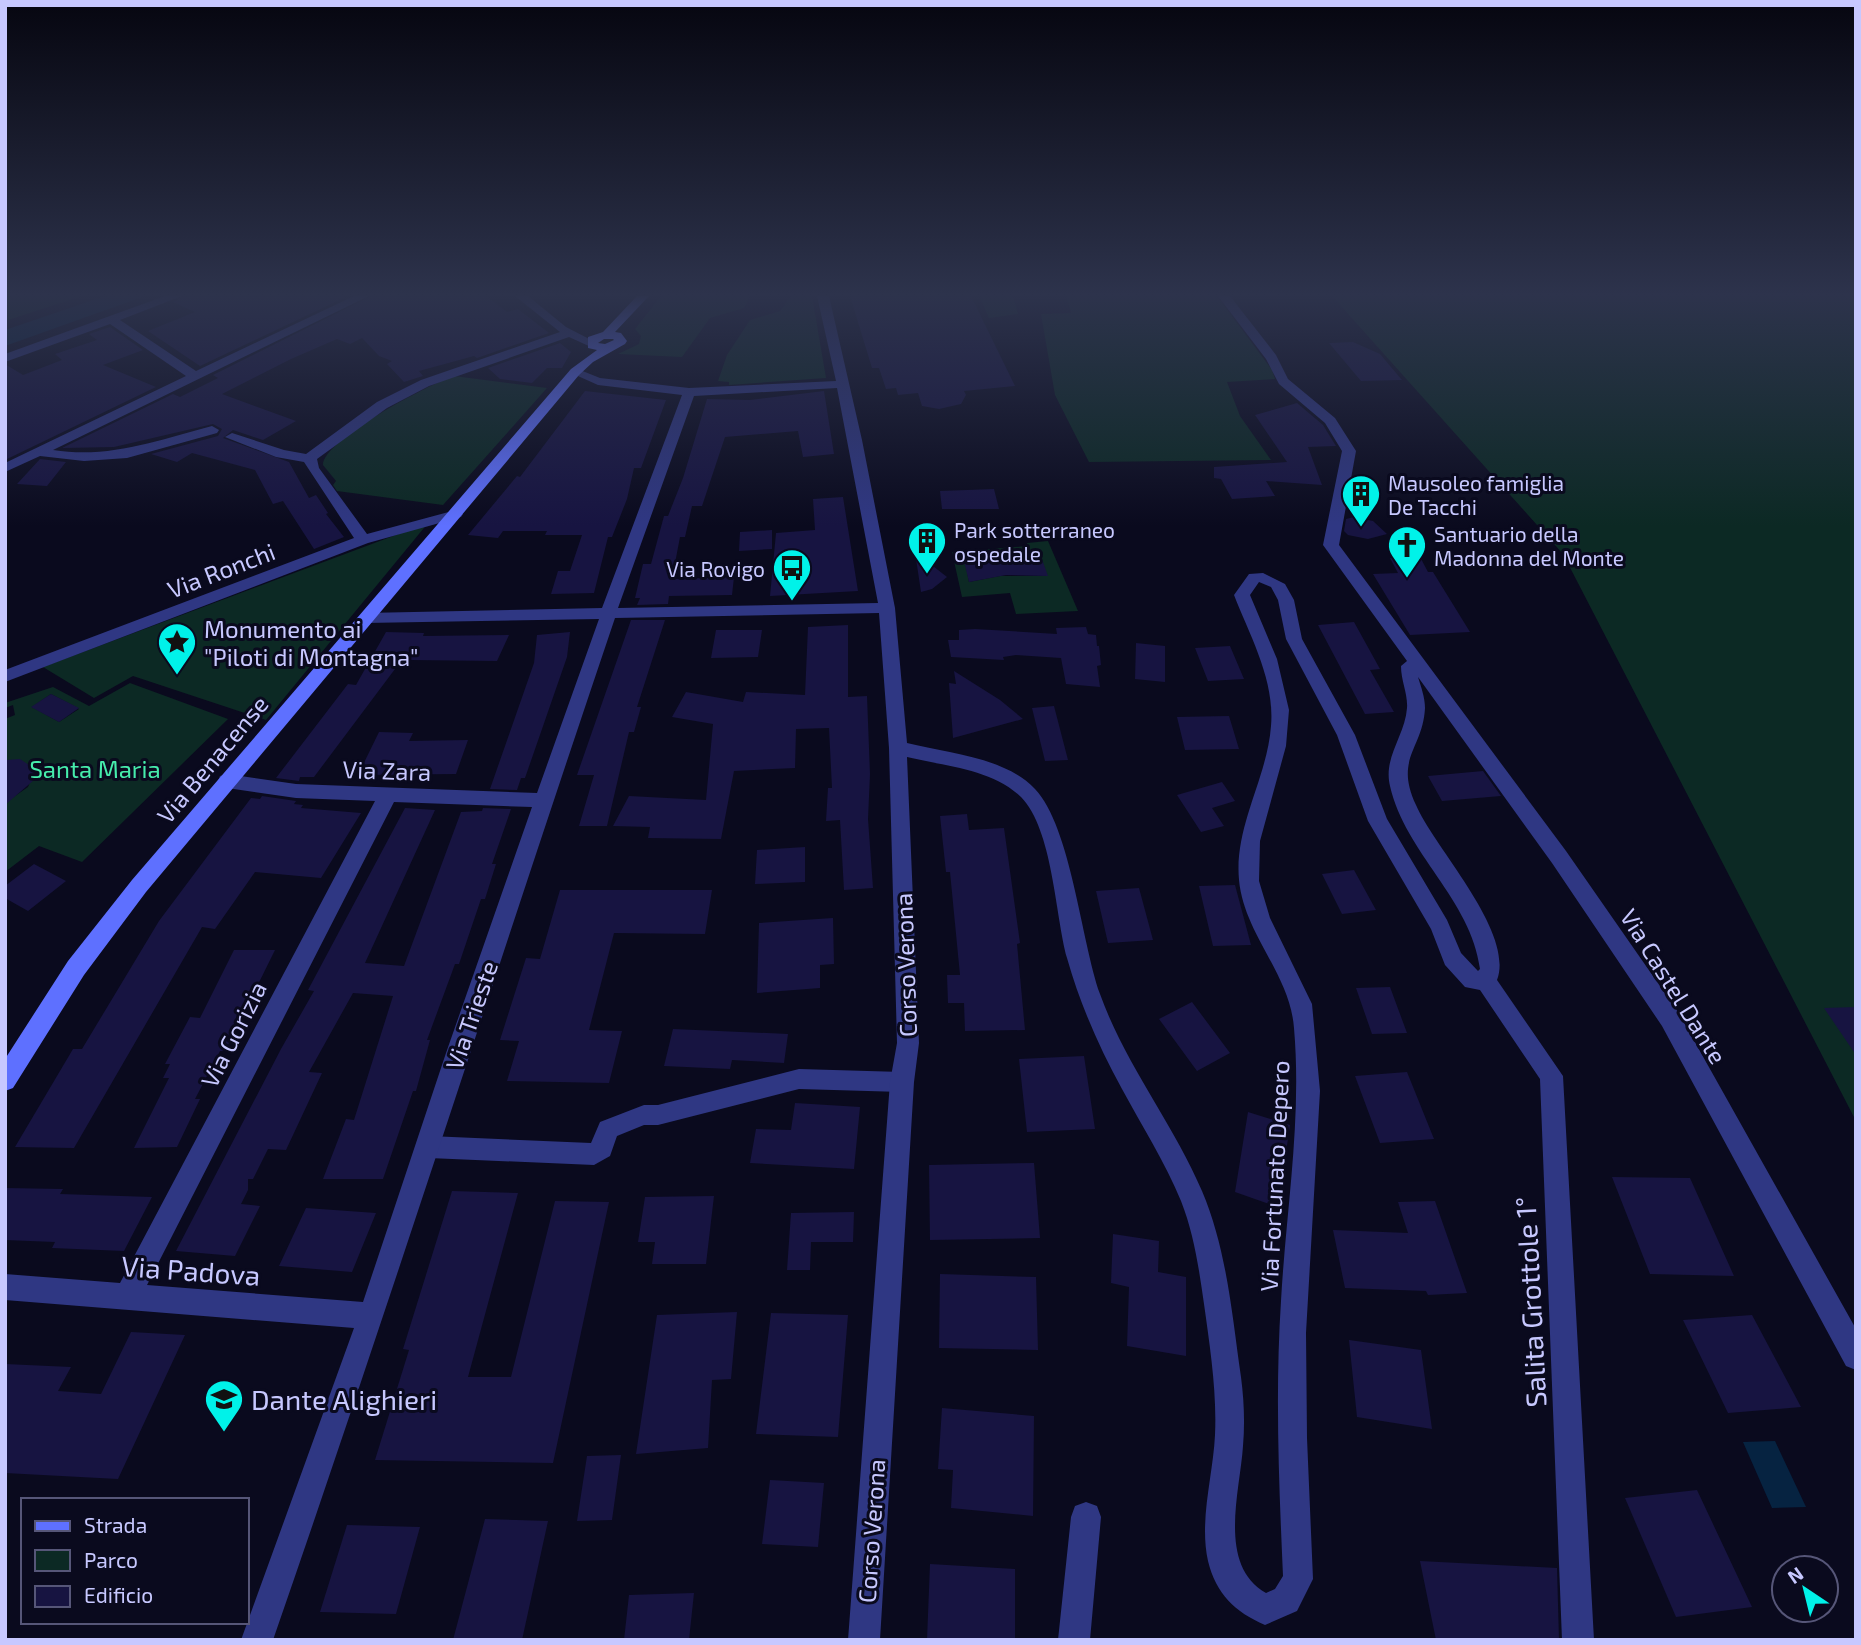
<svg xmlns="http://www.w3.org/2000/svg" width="1861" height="1645" viewBox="0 0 1861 1645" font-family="'Exo 2',sans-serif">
<rect width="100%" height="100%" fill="#0a0a1e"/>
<path fill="#0c2924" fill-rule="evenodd" d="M5,296h77l-77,25z
M661,296h89l-6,12 -34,10 -28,39 -64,-3 21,-10 2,-8 -6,-7z
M791,296h21l14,82 -97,7v-3l-11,-1 9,-26 23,-35 30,-9z
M979,296h34l5,18 -29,4z
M1066,296h149l5,4 52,70 3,9 -48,3 13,34 31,44 -182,2 -34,-67 -14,-81 30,-1z
M1332,296h524v825l-293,-567z
M454,376l93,12 -104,117 -106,-14 -4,-6 3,-4 -13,-16c1,-26 105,-80 131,-89z
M428,523l-162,197 -133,-44 -39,22 -51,-31z
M1048,541l30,70 -62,3 -6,-21 -48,4 -10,-45 76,-6 -1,-3zM1039,551l8,25h-47l-31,6 -5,-25 30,-3 2,6 14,-7z
M130,683l98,36 -146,143 -43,-16 -34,26v-69l23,-16 7,-17 -15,-10 -15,1v-42l10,-4 -2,-10 -8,3v-5l48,-16 36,19zM51,694l27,14 1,1 -20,13 -27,-15z"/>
<path fill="#062341" d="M105,296h40l-140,50v-16z
M1775,1441l31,66 -34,1 -29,-66z"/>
<path fill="#171441" d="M184,296h164l-148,70 -52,-35 47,-19 -22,-10z
M371,296h115l21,16 11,-3 31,24 -72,25 -3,-2 -55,15 4,5 -19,6 -17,-18 5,-3 -13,-5 -17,-18 -12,6 -13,-5 -46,20 -69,35 74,27 -33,19 -30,-10 -10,8 66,24 20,36 7,-3 12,18 -2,1 18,23 -30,12 -31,-48 -10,3 -18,-34 -63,-17 -15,9 -26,-8 67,-18 4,-7 -9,-5 -99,23 -52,1 111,-54 7,3 38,-19 -5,-3z
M850,296h121l44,90 -51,5 2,4 -5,9 -22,5 -17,-3 -4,-13 -20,2 -2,-7 -10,1 -7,-21h-7z
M110,327l33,23 -40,15 53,22 -151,73v-96l18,11 39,-15 -7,-6 42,-14 -8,-6z
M1353,342l27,12 22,26 -41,1 -32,-38z
M560,343l11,9 -9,16h-15l-15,15 -32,-4 -12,-11z
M585,391l81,9 -25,68h-7l-7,31 -15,38h-4l-14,56 -43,1 7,-23h12l12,-36h-37l2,-4h-44l-5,7 -30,-3 49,-59 3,1z
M824,391l10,63 -31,3 -5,-26 -73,6 -23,69h-10l-7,31h-5l-8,42 62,-2 -2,18 -63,1 -1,8 -31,1 3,-7h-5l8,-34h8l13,-48h4l15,-38 24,-79 43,1z
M1297,403l26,22 13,21 -28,1 14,38 -56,-4 9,15 -43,3 -11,-20 -7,-1v-11l73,-5 -32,-47z
M40,459l26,3 -19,24 -30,-2z
M994,489l5,20h-57l-2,-18z
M843,497l15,94 -88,5 6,-63 39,-3 -2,-31z
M1354,517l19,4 14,13 -19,5 -20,-4 -4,-4 2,-12z
M772,530v19l-33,2 1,-19z
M1039,551l9,25 -42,-1 -37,7 -6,-25z
M915,552l32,25 -15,12 -11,3z
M1420,557l8,15h5l37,60 -60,3 -37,-61 25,-1 -8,-15z
M631,620h34l-28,87h4l-7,25h-5l-22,94h-28l15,-51h-17z
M1354,622l26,47 -10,1 24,42 -29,2 -47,-89z
M848,625v72l19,-1 3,78 -2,45 5,69 -29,2 -4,-70 -14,1 2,-33h4l-3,-60 -33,1 -1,39 -61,3 -13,68 -73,-1 2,-11 -37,-1 16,-30 77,4 7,-76 -41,-7 14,-25 57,10 3,-10 59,3 3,-68z
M1086,627l2,7 8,1 1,11h2l2,19 -4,1 3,21 -34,-3 -5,-26 -45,-3 -13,2 1,3 -53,-3 -3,-17h11v-10l16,-1 82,5 -1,-6z
M716,630h46l-4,27 -47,1z
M386,632l38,1 -1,3 86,-1 -12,26 -87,-1 -3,6 -6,-5 -87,116h-14l-1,4 -23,-3 72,-94 8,1z
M570,632l-3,25 -42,121h-4l-4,12 -27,-1 44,-126 3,-28z
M1136,643l29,3v36l-30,-3z
M1230,646l14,33 -36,2 -13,-33z
M954,671l46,29 23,19 -70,19 -4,-55 7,1z
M51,694l28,14 -20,14 -28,-15z
M1054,706l14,54 -23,1 -13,-53z
M1229,716l10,33 -54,1 -8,-33z
M379,732l34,1 -4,8 59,-1 -12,34 -98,1z
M20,759l15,10 -1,11 -29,25v-45z
M1483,771l18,25 -59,5 -14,-25z
M1222,782l13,19 -23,7 12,18 -23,6 -24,-37z
M262,796l34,5 -2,3 9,1 -2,3 60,5 -40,65 -66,-6 -40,57 -13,-2 -128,221 -59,-1 58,-98h9l77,-128 92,-123 9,1z
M405,808l30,2 -70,153 39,3 57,-154 21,-1 1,-3 28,1 -19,55h4l-11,35h-4l-22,65h-4l-28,76h3l-14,51h-3l-30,88h-60l23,-60 8,1 39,-124 -40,-3 -44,79 13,1 -36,77 -18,-1 -15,30h-5v11l-7,14 19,2 -25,50 -59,-5 105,-202 33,-58 -6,-1z
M967,814l2,16 35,-2 16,115 -3,1 8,86 -60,1 -1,-28h-16l-1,-28h13l-10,-103h-4l-6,-56z
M805,847v35l-50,2 2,-34z
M34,864l32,17 -38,30 -23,-13v-12z
M1354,870l22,40 -34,4 -20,-40z
M1235,885l16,60 -38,1 -14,-60z
M1139,888l14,52 -45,3 -12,-52z
M560,890h152l-7,44 -91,-1 -25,97 33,1 -13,52 -102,-2 12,-40 -19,-1 26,-82 14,1z
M833,918l1,46 -14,1v23l-63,5 2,-70z
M234,950h41l-50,101h-5l-25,48h5l-23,48 -43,1 35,-70h-6l7,-14h-5l25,-47 10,1z
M1390,987l17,46 -35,1 -16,-46z
M1192,1002l38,51 -33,18 -38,-52z
M1856,1007v48l-32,-47z
M673,1029l115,5 -4,29 -52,-3 -2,9 -66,-3z
M1084,1056l11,73 -68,3 -8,-73z
M1407,1072l27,67 -54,4 -25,-67z
M795,1103l65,4 -6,62 -104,-6 6,-34 35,1z
M1248,1112l42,13 -12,82 -43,-15z
M1034,1163l6,75 -110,2 -1,-75z
M1612,1177l78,1 44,98 -84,-2z
M5,1188l58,1 -3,5 92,3 -28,54 -72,-3 3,-6 -50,-2z
M452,1191l66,2 -50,184h43l44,-176 54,1 -56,261 -178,-3 34,-110 -6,-1z
M714,1196l-8,68h-54l3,-22h-17l7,-45z
M1435,1201l32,92 -39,2 -2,-4 -81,-3 -12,-58 75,3 -10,-31z
M306,1208l70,5 -24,59 -73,-6z
M854,1212l-1,30h-42l-1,28h-23l4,-57z
M1113,1234l46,7 -1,31 28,5v79l-59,-10 2,-59 -18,-4z
M940,1274l96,3 2,73 -99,-2z
M737,1312l-6,67 -19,1 -4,68 -72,6 21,-139z
M771,1313l77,2 -10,122 -82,-3z
M1752,1315l49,92 -73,6 -45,-93z
M131,1332l54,3 -67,144 -113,-6v-109l66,3 -13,24 43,3z
M1349,1340l72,10 11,79 -75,-12z
M942,1408l92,8 -1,100 -82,-8 2,-38 -15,-1z
M621,1455l-9,65 -35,1 10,-65z
M770,1480l54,3 -6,64 -56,-3z
M1697,1490l55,117 -76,10 -51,-119z
M485,1519l63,2 -26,119h-69z
M347,1525l73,2 -24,87 -76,-2z
M1420,1561l137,7 2,72h-123z
M930,1564l85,5v71h-88z
M694,1593l-5,47h-65l5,-45z"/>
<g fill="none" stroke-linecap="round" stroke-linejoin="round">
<path fill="#2f3783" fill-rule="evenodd" d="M799,1069l103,3 7,3 4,7 -4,7 -7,3 -103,-3 -141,36h-14l-27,11 -7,20 -16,9 -165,-7 -8,-3 -3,-8 3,-8 8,-3 162,7 9,-21 44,-17h14z"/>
<path fill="#2f3783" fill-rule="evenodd" d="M165,296h17l-62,24 76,51 158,-75h15l-316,154c57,9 105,-10 159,-24l7,4 -2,3 -90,25 -43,3 -44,-5 -35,16v-9l181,-87 -76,-52 -105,38v-8z
M515,296h13l38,31 31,16 -6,4 -22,-10 -140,49 -42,22 -70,51 2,9 48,66 89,-24 7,4 -2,3 -93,26 -363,139v-12l349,-132 -50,-76 -28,-5 -51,-20 7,-4 52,17 22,4 71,-52 44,-22 139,-48z
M817,296h12l33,144 33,168 12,135c40,10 98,14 128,46 36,38 46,151 65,205 25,70 73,129 102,197 25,59 30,124 39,186 3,23 4,46 2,69 -3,46 -26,119 23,147l9,-4 8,-13c-4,-91 -8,-183 -2,-275 5,-91 21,-181 13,-273 -4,-54 -50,-94 -55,-148 -5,-54 28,-101 32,-154 4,-46 -21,-90 -37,-131l15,-21 14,-1 22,11 9,16 8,39 53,96 32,84 60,101 14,33 17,18 2,-2c-9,-70 -75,-116 -90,-183 -7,-29 15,-50 17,-78 1,-14 -6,-27 -6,-42l6,-5 -84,-116 19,-94 -17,-28 -46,-39 -13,-25 -48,-63h12l46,59 12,24 47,39 21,33 -17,94 227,306 112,161 178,317v41l-10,-4 -184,-340 -110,-163 -134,-186c3,10 7,20 7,31 -2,41 -31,50 -9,97 19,44 99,127 81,175l66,96 31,564h-32l-22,-561 -60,-89 -15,-3 -20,-22 -14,-36 -63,-108 -31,-86 -51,-96 -8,-39 -7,-13 -12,-5 -9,13 27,64 12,51 -3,36 -26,95 -1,40 11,37 42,86 8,87 -14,242 1,105 6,141 -16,32 -32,14c-30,-13 -49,-31 -57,-64 -9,-41 5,-85 7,-126 2,-43 -5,-88 -11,-131 -5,-35 -10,-70 -23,-103 -16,-39 -39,-75 -59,-112 -23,-42 -42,-85 -55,-131 -12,-44 -14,-128 -46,-161 -29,-28 -77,-31 -114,-40l12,286 -5,39 -34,558h-32l42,-558 7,-39 -8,-295 -10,-135 -264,5c-115,340 -224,682 -342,1022h-32l113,-312 -349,-28v-26l115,9 255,-482 -79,-3 -69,-10 -7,-2 -2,-5 2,-5 7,-2 69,10 241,9 62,-174 -234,4 -8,-5 8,-5 237,-5 80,-213 -84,-10 -29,-13 6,-4 25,10 89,10 147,-7zM837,388l41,215 -260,5 76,-212zM394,802l138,5 -86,246 -83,249 -216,-17z
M1086,1502l11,4 4,11 -11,123h-32l13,-123 4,-11z"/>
<path fill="#5e70ff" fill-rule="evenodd" d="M637,296h12l-34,36 6,1 6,8 -2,3 -32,18 -14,13 -433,517 -62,83 -71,113 -8,3v-32l63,-98 64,-81 439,-511 26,-19 -9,-2v-11l15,-5zM604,339h9l1,1 -9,4 -7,-1z"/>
</g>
<linearGradient id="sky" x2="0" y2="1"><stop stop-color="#060610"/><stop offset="0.56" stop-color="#2d334c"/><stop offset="1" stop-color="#2d334c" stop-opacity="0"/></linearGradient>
<rect width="1861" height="526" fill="url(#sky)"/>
<defs>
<g id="building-pin" transform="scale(2.0125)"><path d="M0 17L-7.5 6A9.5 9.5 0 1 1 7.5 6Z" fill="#00f2e9" stroke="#0a0a1e"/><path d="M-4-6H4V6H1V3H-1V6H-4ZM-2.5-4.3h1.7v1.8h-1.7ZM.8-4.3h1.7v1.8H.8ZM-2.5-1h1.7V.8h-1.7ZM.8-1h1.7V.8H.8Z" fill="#111"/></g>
<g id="church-pin" transform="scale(2.0125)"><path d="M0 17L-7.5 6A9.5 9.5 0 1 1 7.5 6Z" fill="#00f2e9" stroke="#0a0a1e"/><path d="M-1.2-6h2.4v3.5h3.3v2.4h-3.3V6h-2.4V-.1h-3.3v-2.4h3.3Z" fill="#111"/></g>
<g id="bus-pin" transform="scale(2.0125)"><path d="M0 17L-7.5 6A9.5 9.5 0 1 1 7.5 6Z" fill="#00f2e9" stroke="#0a0a1e"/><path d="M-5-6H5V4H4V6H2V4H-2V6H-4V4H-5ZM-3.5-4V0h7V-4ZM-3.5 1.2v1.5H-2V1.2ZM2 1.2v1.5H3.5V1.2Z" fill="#111"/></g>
<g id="sight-pin" transform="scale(2.0125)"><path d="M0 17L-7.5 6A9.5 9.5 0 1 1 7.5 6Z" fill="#00f2e9" stroke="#0a0a1e"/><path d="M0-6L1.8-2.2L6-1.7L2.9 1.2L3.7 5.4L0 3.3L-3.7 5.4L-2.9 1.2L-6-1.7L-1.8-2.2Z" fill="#111"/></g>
<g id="school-pin" transform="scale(2.0125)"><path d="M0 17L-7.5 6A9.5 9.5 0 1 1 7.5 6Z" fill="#00f2e9" stroke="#0a0a1e"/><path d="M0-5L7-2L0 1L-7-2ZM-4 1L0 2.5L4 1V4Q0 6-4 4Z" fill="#111"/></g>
</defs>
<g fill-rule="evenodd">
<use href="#building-pin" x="1361" y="494"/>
<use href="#building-pin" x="927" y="541"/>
<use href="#church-pin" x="1407" y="545"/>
<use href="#bus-pin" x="792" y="568"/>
<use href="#sight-pin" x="177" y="642"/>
<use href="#school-pin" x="224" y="1399"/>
</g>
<g text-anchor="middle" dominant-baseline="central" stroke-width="6" stroke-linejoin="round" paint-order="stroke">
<g font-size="21" fill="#c7c8ff" stroke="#0a0a1e" text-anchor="start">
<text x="1388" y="482">Mausoleo famiglia<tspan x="1388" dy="24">De Tacchi</tspan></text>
<text x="954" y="529">Park sotterraneo<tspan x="954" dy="24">ospedale</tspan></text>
<text x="1434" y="533">Santuario della<tspan x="1434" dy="24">Madonna del Monte</tspan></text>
<text x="765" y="568" text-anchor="end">Via Rovigo</text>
</g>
<g font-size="24" fill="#c7c8ff" stroke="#0a0a1e">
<text transform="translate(221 570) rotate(-21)">Via Ronchi</text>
<text transform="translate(212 759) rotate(-50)">Via Benacense</text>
<text transform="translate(387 770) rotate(2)">Via Zara</text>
<text transform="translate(905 965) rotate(-92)">Corso Verona</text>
<text transform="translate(1674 986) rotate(58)">Via Castel Dante</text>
<text transform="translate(471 1015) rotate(-71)">Via Trieste</text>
<text transform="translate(233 1034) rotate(-63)">Via Gorizia</text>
<text transform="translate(1274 1176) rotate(-87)">Via Fortunato Depero</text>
<text transform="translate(871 1531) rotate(-86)">Corso Verona</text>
</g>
<g font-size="24" fill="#c7c8ff" stroke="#0a0a1e" text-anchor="start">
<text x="204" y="628">Monumento ai<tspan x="204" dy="28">"Piloti di Montagna"</tspan></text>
</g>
<g font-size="24" fill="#46ecac" stroke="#0a0a1e">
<text x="95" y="768">Santa Maria</text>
</g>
<g font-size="28" fill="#c7c8ff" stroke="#0a0a1e">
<text transform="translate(191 1270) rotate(4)">Via Padova</text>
<text transform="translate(1530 1302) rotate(-93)">Salita Grottole 1°</text>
</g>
<g font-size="28" fill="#c7c8ff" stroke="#0a0a1e" text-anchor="start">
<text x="251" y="1399">Dante Alighieri</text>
</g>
</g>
<rect width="1861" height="1645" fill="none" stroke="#c7c8ff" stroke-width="14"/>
<rect x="21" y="1498" width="228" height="126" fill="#0a0a1e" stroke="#565678" stroke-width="2"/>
<rect x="35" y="1521" width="35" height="10" fill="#5e70ff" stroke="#565678" stroke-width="2"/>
<text x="84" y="1533" font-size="21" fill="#c7c8ff">Strada</text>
<rect x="35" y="1550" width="35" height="21" fill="#0c2924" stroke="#565678" stroke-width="2"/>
<text x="84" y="1568" font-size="21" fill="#c7c8ff">Parco</text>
<rect x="35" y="1586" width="35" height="21" fill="#171441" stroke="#565678" stroke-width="2"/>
<text x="84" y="1603" font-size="21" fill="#c7c8ff">Edificio</text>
<g transform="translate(1805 1589) rotate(325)"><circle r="33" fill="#0a0a1e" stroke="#565678" stroke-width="2"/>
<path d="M0-5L12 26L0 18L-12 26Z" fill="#00f2e9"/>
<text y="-10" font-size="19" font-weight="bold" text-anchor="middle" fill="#c7c8ff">N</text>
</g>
</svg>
